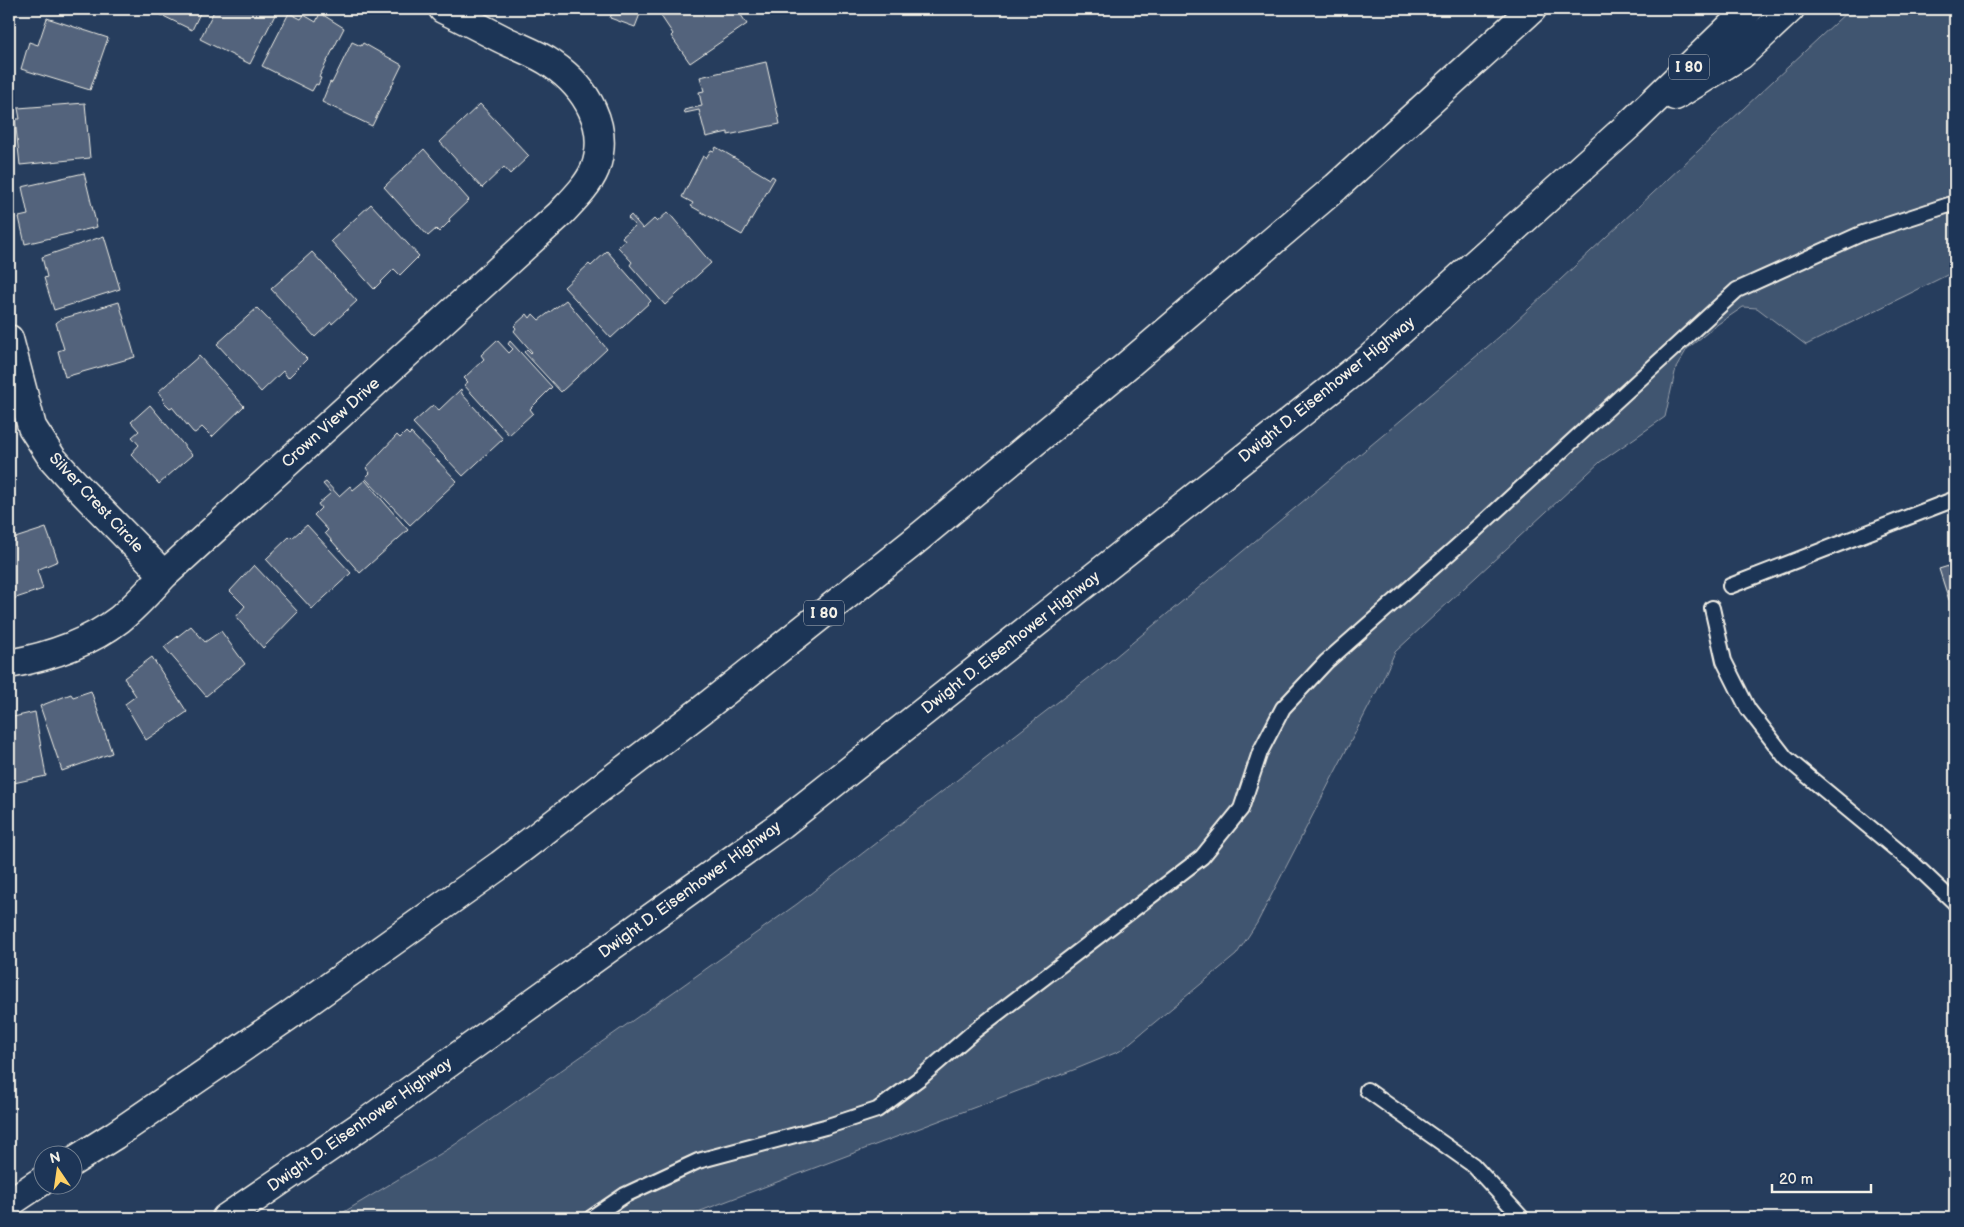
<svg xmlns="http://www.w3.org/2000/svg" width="1964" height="1227" viewBox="0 0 1964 1227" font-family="'Balsamiq Sans',sans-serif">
<rect width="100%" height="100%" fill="#263d5d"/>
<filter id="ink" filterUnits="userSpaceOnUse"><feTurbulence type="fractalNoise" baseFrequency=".02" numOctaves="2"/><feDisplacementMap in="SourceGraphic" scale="10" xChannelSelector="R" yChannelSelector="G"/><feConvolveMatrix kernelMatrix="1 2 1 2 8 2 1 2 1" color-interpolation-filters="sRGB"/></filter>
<g filter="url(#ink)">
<path fill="#40546f" stroke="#9aa2ac" d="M1850,9h105v264l-8,2 -141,70 -49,-37 -14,-1 -25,17 -31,25 -11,19 -11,49 -65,45 -205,190 -13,29 -125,242 -21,32 -116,96 -44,18 -394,149h-348l116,-70 232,-162 115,-82 306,-237 291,-241 105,-89z"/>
<path fill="#52647b" stroke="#f4f1e8" d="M149,9h53l-10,21z
M215,9h63l-28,55 -50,-25z
M608,9h34l-7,18 -25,-9 3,-8z
M671,9h66l10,15 -57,39 -19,-27 2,-2 -12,-18z
M289,13l12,6 3,-4 12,7 4,-9 24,15 -25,49 2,1 -3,7 -2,-1 -4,7 -50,-25z
M47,18l61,20 -18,52 -69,-21 8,-27 9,3z
M352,42l9,4 2,-3 39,22 -30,61 -50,-24 8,-20 2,1z
M766,62l14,62 -52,11v-3l-22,5 -7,-27 -14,3 -1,-3 18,-4 -3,-14 5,-1 -4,-14z
M85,103l5,55 -70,7 -5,-46h5l-2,-11z
M480,104l49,52 -19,18 -6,-7 -22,21 -42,-46z
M716,147l54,32 2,-3 3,2 -33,57 -51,-29 2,-3 -11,-6 21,-41 3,2 5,-8 3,1z
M424,149l45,51 -20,19 1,2 -11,11 -3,-3 -8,7 -44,-49z
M84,173l13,54 -72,17 -6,-27 9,-2 -6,-28z
M371,204l48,52 -19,19 -6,-6 -20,20 -43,-48z
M668,212l43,51 -46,42 -35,-40 2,-3 -14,-15 7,-6 -3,-4 13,-11 -7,-8 3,-3 12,14 11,-10 3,3z
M104,236l16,53 -66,21 -10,-32 3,-1 -5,-20z
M607,251l44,50 -40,37 -47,-51 25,-23 2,2z
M312,252l45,49 -25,23 -1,-2 -16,15 -44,-48z
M566,300l41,49 -46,43 -37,-40 3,-3 4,4 1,-1 -18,-21 2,-3 -2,-2 13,-12 3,4 3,-4 6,6z
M119,302l16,55 -70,20 -7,-26 6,-2 -8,-26 5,-4z
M257,308l50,51 -19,19 -5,-7 -22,21 -44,-48z
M497,340l12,13 4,-4 -5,-5 2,-3 42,46 -22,22 3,4 -24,22 -45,-50 4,-3 -4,-4 20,-19 -3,-4z
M199,356l45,50 -32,31 -10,-10 -7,6 -2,-1 -21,-25 -2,1 -8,-8 2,-1 -6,-7z
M461,389l1,5 41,45 -40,37 -50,-53 20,-18 6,5z
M150,405l42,50 -33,29 -28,-30 8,-9 -7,-8 7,-6 -8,-9z
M406,432l3,3 2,-2 46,48 -47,44 -45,-47 5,-5 -4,-5 31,-33 3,3z
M365,480l43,50 -48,43 -35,-40 3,-3 -14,-15 7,-7 -3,-4 13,-11 -8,-9 3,-2 13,14 11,-10 3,4z
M1955,522v18l-5,-17z
M307,525l44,48 -39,36 -46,-50 24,-23 2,2z
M46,528l12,33 -21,9 6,19 -30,10 -4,-20v-39z
M1955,564v34l-6,2 -10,-31z
M254,565l44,47 -35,36 -27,-31 9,-11 -15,-15z
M191,626l14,16 16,-11 24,33 -39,32 -42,-49z
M152,657l35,55 -41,28 -21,-36 11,-8 -12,-18z
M91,691l21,62 -50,18 -22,-65 31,-12 2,3z
M35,712l11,64 -37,8v-66z"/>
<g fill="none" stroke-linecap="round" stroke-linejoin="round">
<g stroke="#f4f1e8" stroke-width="18">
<path id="lane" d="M1730,586l225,-87
M1712,608l12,53 24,48 38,49 128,106 41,39
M1367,1090l106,75 49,53
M591,1218l34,-23 73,-34 127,-34 52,-17 43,-32 53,-46 229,-175 39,-48 19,-57 23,-44 43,-46 145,-128 266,-244 126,-57 92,-30"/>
</g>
<g stroke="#f4f1e8" stroke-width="31">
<path id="street" d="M9,339l23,88 20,31 27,30 85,87
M9,664c38,-7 80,-21 111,-45 16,-13 30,-29 44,-44l396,-361c12,-13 28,-28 35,-45 15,-42 -8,-81 -43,-105 -14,-10 -32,-16 -48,-24 -20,-10 -40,-21 -61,-31"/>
</g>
<g stroke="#f4f1e8" stroke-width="31">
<path id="highway" d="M1675,96l66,-41 49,-46
M72,1162l43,-27 172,-118 213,-152 202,-155 209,-166 213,-176 212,-181 196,-178
M9,1203l33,-22
M226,1218l139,-95 417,-299 586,-464 261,-235 120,-116"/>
</g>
<use href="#lane" stroke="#1d3557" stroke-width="14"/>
<use href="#street" stroke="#1d3557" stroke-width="28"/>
<use href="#highway" stroke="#1d3557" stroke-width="28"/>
</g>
</g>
<g text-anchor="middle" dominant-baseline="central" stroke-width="4.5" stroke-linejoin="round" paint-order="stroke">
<g fill="#1d3557" stroke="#b4b9bc" stroke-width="1">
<rect x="1669" y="54.5" width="40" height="25" rx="4"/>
<rect x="804" y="600.5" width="40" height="25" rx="4"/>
</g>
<g font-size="15" font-weight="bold" fill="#f4f1e8">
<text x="1689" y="67">I 80</text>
<text x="824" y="613">I 80</text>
</g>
<g font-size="16" fill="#f4f1e8" stroke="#1d3557">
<text transform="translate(1327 390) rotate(-39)">Dwight D. Eisenhower Highway</text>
<text transform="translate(331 423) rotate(-42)">Crown View Drive</text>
<text transform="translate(96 503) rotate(47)">Silver Crest Circle</text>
<text transform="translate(1011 643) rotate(-38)">Dwight D. Eisenhower Highway</text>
<text transform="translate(690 890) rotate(-36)">Dwight D. Eisenhower Highway</text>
<text transform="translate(360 1125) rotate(-35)">Dwight D. Eisenhower Highway</text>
</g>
</g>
<rect width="1964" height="1227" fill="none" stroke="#1d3557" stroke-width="30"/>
<rect x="15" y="15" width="1934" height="1197" fill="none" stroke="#f4f1e8" stroke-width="2" filter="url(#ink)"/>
<g transform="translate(58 1170) rotate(347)"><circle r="24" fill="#1d3557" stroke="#738091"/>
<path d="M0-4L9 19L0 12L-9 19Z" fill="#ffd166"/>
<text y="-8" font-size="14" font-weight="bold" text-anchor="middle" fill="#f4f1e8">N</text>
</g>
<path d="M1772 1184v8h99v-8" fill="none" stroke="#f4f1e8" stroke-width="2.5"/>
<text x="1779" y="1184" font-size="15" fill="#f4f1e8" stroke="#1d3557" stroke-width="4" paint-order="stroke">20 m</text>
</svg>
